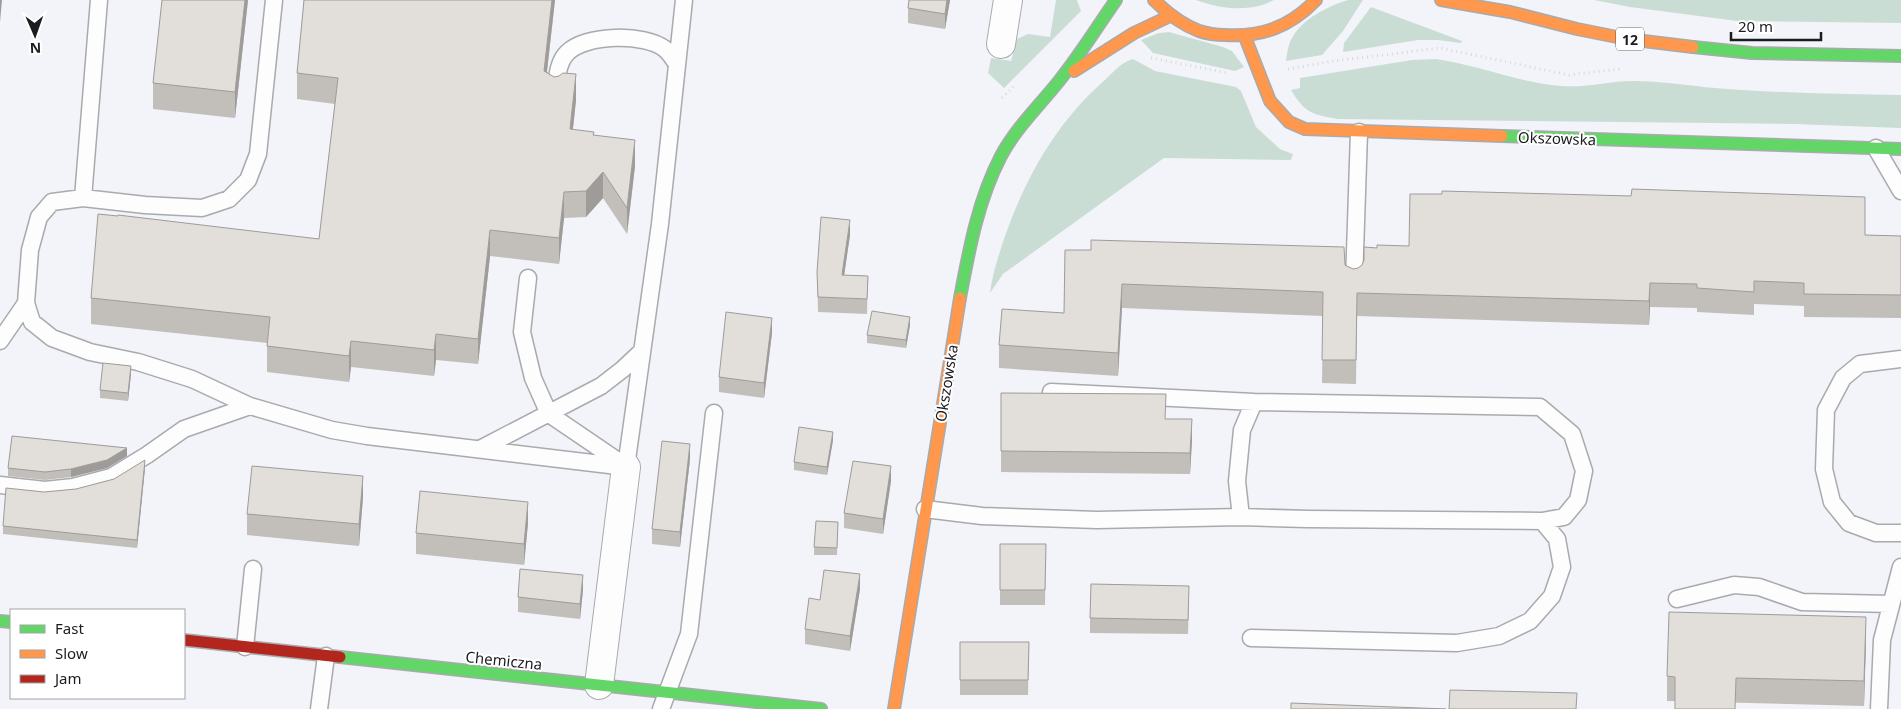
<svg xmlns="http://www.w3.org/2000/svg" width="1901" height="709" viewBox="0 0 1901 709" font-family="'Noto Sans',sans-serif">
<rect width="100%" height="100%" fill="#f2f4f9"/>
<path fill="#caddd5" d="M1056,0h21l4,11 -77,77 -16,-15 3,-15 20,3 6,-22 11,-5 22,3z
M1196,0h78c-22,13 -55,9 -78,0z
M1348,0h15l-20,31 -21,24 -36,6c1,-7 2,-16 6,-23 10,-19 36,-32 56,-38z
M1594,0h307v23l-164,-2 -107,-14z
M1371,7l91,34 -1,2 -23,-3h-20l-75,12 1,-9z
M1169,32l54,15 9,4 12,16 -9,4 -82,-18 -12,-13 18,-7z
M1133,59l22,12 81,16 5,4 15,36 24,22 13,5 -2,6 -127,-2 -161,116 -13,19c2,-17 7,-32 12,-48 21,-63 53,-122 104,-166 8,-8 16,-17 27,-20z
M1436,59c42,6 84,24 125,27 25,2 48,-5 72,-5 32,0 63,6 94,8 58,4 116,5 174,6v33l-107,-4 -457,-5c-26,-5 -32,-6 -46,-29l9,-2v-10l112,-18z"/>
<g fill="none" stroke-linecap="round" stroke-linejoin="round">
<g stroke="#a8aaad" stroke-width="19">
<path id="lane" d="M274,0l-16,154 -10,26 -19,19 -27,9 -57,-3 -62,-7 -31,4 -13,15 -9,33 -4,53 6,19 20,16 38,14 48,10 54,17 58,27 82,24 35,6 259,31
M555,93c2,-12 2,-30 12,-40 18,-19 78,-20 98,-4 5,4 8,10 12,15
M1876,148l25,43
M83,198l16,-198
M528,278l-6,54 11,46 16,36 75,51
M1354,283l5,-151
M0,341l26,-38
M1901,359l-41,5 -17,14 -17,32 -2,59 8,33 17,21 27,10h25
M480,449l121,-63 22,-17 19,-18
M626,467l34,-243 24,-224
M0,485l45,5 28,-3 38,-10 36,-22 37,-26 66,-23
M925,509l57,7 115,4 144,-3 66,2 235,2 22,-4 14,-17 6,-29 -12,-37 -32,-27 -286,-5 -203,-10
M1241,517l-4,-36 5,-51 12,-28
M1677,599l57,-14 25,2 43,15 89,2
M1251,638l206,5 42,-7 31,-15 22,-25 10,-29 -5,-28 -15,-18
M245,647l8,-78
M319,709l7,-53
M661,709l28,-75 25,-221
M1879,709l3,-69 19,-73"/>
</g>
<g stroke="#a8aaad" stroke-width="30">
<path id="street" d="M1001,44l7,-44
M599,685l27,-218"/>
</g>
<g stroke="#a8aaad" stroke-width="14">
<path id="fast" d="M1693,47l59,6 149,3
M1502,136l399,13
M960,298c9,-48 18,-98 41,-142 15,-28 38,-50 58,-75 21,-26 38,-54 57,-81
M0,621l11,1
M340,657l481,52"/>
</g>
<g stroke="#a8aaad" stroke-width="14">
<path id="slow" d="M1154,0c13,13 27,24 45,31 9,3 17,4 26,4 37,2 65,-8 91,-35
M1441,0l69,12 67,17 50,10 66,8
M1245,37l25,64 19,21 16,7 197,7
M1074,71l60,-38 36,-17
M894,709l66,-411"/>
</g>
<g stroke="#a8aaad" stroke-width="14">
<path id="jam" d="M184,640l156,17"/>
</g>
<path stroke="#d8d8da" stroke-width="3" stroke-dasharray="1 4" stroke-linecap="butt" d="M1151,58l77,15
M1288,69l46,-8 106,-13 129,27 51,-6
M1002,98l12,-12"/>
<use href="#lane" stroke="#fdfdfe" stroke-width="16"/>
<use href="#street" stroke="#fdfdfe" stroke-width="28"/>
<use href="#fast" stroke="#63d668" stroke-width="11"/>
<use href="#slow" stroke="#ff974d" stroke-width="11"/>
<use href="#jam" stroke="#b3261e" stroke-width="11"/>
</g>
<path fill="#c2bfbb" d="M162,0h86l-13,118 -82,-9v-26z
M304,0h251l-8,72 7,5 22,23 -3,29 21,6 41,31 -8,68 -24,-36 -17,19 -22,1 -5,46 -69,-8 -12,108 -42,-4 -2,16 -83,-9 -2,15 -82,-10v-29l-176,-19v-26l228,-59 16,-135 -38,-5v-26z
M909,0h41l-5,29 -37,-6v-15z
M850,235l-6,40 24,1 -1,38 -49,-2 -1,-40z
M1865,235l36,1v82l-97,-1v-11l-50,-2v11l-57,-3v-4l-47,-1 -1,18 -292,-9 -1,68 -34,-1 1,-67 -201,-8 -4,68 -119,-8v-23l65,-32 1,-63 280,15 8,4 5,-1 4,-3 15,-17 32,-2z
M910,325l-4,23 -39,-5v-8z
M772,333l-8,65 -45,-6v-15z
M131,374l-3,27 -28,-3v-8z
M1001,393l165,26 26,21 -2,34 -189,-2z
M833,440l-6,35 -33,-5v-8z
M127,456l-20,12 -36,9 -26,3 -37,-4v-8z
M690,459l-10,88 -28,-3v-15z
M145,468l-8,80 -134,-14v-8l41,-34 32,-3 38,-10z
M891,481l-8,53 -39,-6v-15z
M363,497l-4,49 -112,-11v-21z
M838,522l-1,33h-23v-8z
M528,523l-4,42 -108,-11v-21z
M1000,544h46l-1,61h-45z
M860,589l-10,62 -45,-7v-15l15,-29z
M583,590l-3,29 -62,-7v-15z
M1189,601l-1,33 -98,-1v-15z
M1866,641l-2,65 -197,-5v-25z
M960,642h69l-1,53h-68z"/>
<path fill="#9e9b99" d="M0,0h2l-2,22z
M245,0h3l-13,118v-26z
M552,0h3l-11,97v-26z
M947,0h3l-5,29v-15z
M576,74v26l-6,55v-26z
M635,140v26l-8,68v-26z
M603,172v26l-17,19v-26z
M564,192v26l-5,46v-26z
M850,220v15l-8,55v-15z
M490,230v26l-12,108v-25z
M1650,283v24l-1,18v-24z
M1122,284v24l-4,68v-23z
M910,317v8l-4,23v-8z
M772,318v15l-8,65v-15z
M436,334v26l-2,16v-26z
M351,341v26l-2,15v-26z
M131,366v8l-3,27v-8z
M1192,419v21l-2,34v-21z
M833,432v8l-6,35v-8z
M690,444v15l-10,88v-15z
M127,448v8l-20,12 -36,9v-8z
M145,460v8l-8,80v-8z
M891,466v15l-8,53v-15z
M363,476v21l-4,49v-22z
M528,502v21l-4,42v-21z
M860,574v15l-10,62v-15z
M583,575v15l-3,29v-15z
M1866,617v24l-2,65v-25z"/>
<path fill="#e2deda" stroke="#9e9b99" d="M162,0h83l-10,92 -82,-9z
M304,0h248l-8,71 10,6 5,-1 4,-3 13,1 -6,55 24,3 -1,3 42,5 -8,68 -24,-36 -17,19 -22,1 -5,46 -69,-8 -12,109 -42,-5 -2,16 -83,-9 -2,15 -82,-10 3,-29 -179,-19 7,-84 20,2v-1l201,24 19,-161 -41,-5z
M909,0h38l-2,14 -37,-6z
M1632,189l233,8v38l36,1v59l-97,-1v-11l-50,-2v11l-57,-4v-4l-47,-1 -1,18 -292,-8 -1,67h-34l1,-68 -201,-8 -4,69 -119,-8 3,-36 62,4 1,-63h26v-10l253,7 1,18 8,4 5,-1 4,-3 2,-5v-13l13,1v-3l32,1 1,-52h32v-3l189,5z
M821,217l29,3 -8,55 26,1 -1,23 -49,-2 -1,-25z
M872,311l38,6 -4,23 -39,-5z
M726,312l46,6 -8,65 -45,-6z
M103,363l28,3 -3,27 -28,-3z
M1001,393l165,1 -1,25h27l-2,34 -189,-2z
M799,427l34,5 -6,35 -33,-5z
M12,436l115,12 -20,12 -36,9 -26,3 -37,-4z
M662,441l28,3 -10,88 -28,-3z
M145,460l-8,80 -134,-14 3,-38 38,4 32,-3 38,-10z
M853,461l38,5 -8,53 -39,-6z
M252,466l111,10 -4,48 -112,-10z
M420,491l108,11 -4,42 -108,-11z
M816,521l22,1 -1,26 -23,-1z
M1000,544h46l-1,46h-45z
M520,569l63,6 -3,29 -62,-7z
M824,570l36,4 -10,62 -45,-7 4,-31 11,2z
M1091,584l98,2 -1,34 -98,-2z
M1669,612l197,5 -2,64 -128,-3 -1,31h-60v-32l-8,-1z
M960,642h69l-1,38h-68z
M1450,690l127,3 -1,16h-127z
M1291,703l155,6h-155z"/>
<g text-anchor="middle" dominant-baseline="central" stroke-width="4" stroke-linejoin="round" paint-order="stroke">
<rect fill="#fff" stroke="#5f6063" stroke-width="1" x="1616" y="27.5" width="28" height="23" rx="4"/>
<g font-size="14" font-weight="bold" fill="#1b1c20">
<text x="1630" y="39">12</text>
</g>
<g font-size="15" fill="#1b1c20" stroke="#fff">
<text transform="translate(1557 138) rotate(2)">Okszowska</text>
<text transform="translate(946 383) rotate(-81)">Okszowska</text>
<text transform="translate(504 660) rotate(6)">Chemiczna</text>
</g>
</g>
<rect x="10" y="609" width="175" height="90" fill="#ffffff" stroke="#a4a4a6"/>
<rect x="20" y="625" width="25" height="8" fill="#63d668" stroke="#a4a4a6"/>
<text x="55" y="634" font-size="15" fill="#1b1c20">Fast</text>
<rect x="20" y="650" width="25" height="8" fill="#ff974d" stroke="#a4a4a6"/>
<text x="55" y="659" font-size="15" fill="#1b1c20">Slow</text>
<rect x="20" y="675" width="25" height="8" fill="#b3261e" stroke="#a4a4a6"/>
<text x="55" y="684" font-size="15" fill="#1b1c20">Jam</text>
<g transform="translate(35 35) rotate(178)" stroke="#ffffff" stroke-width="4" paint-order="stroke">
<path d="M0-4L9 19L0 12L-9 19Z" fill="#1b1c20"/>
<text y="-8" font-size="14" font-weight="bold" text-anchor="middle" fill="#1b1c20">N</text>
</g>
<path d="M1731 32v8h90v-8" fill="none" stroke="#1b1c20" stroke-width="2.5"/>
<text x="1738" y="32" font-size="15" fill="#1b1c20" stroke="#ffffff" stroke-width="4" paint-order="stroke">20 m</text>
</svg>
